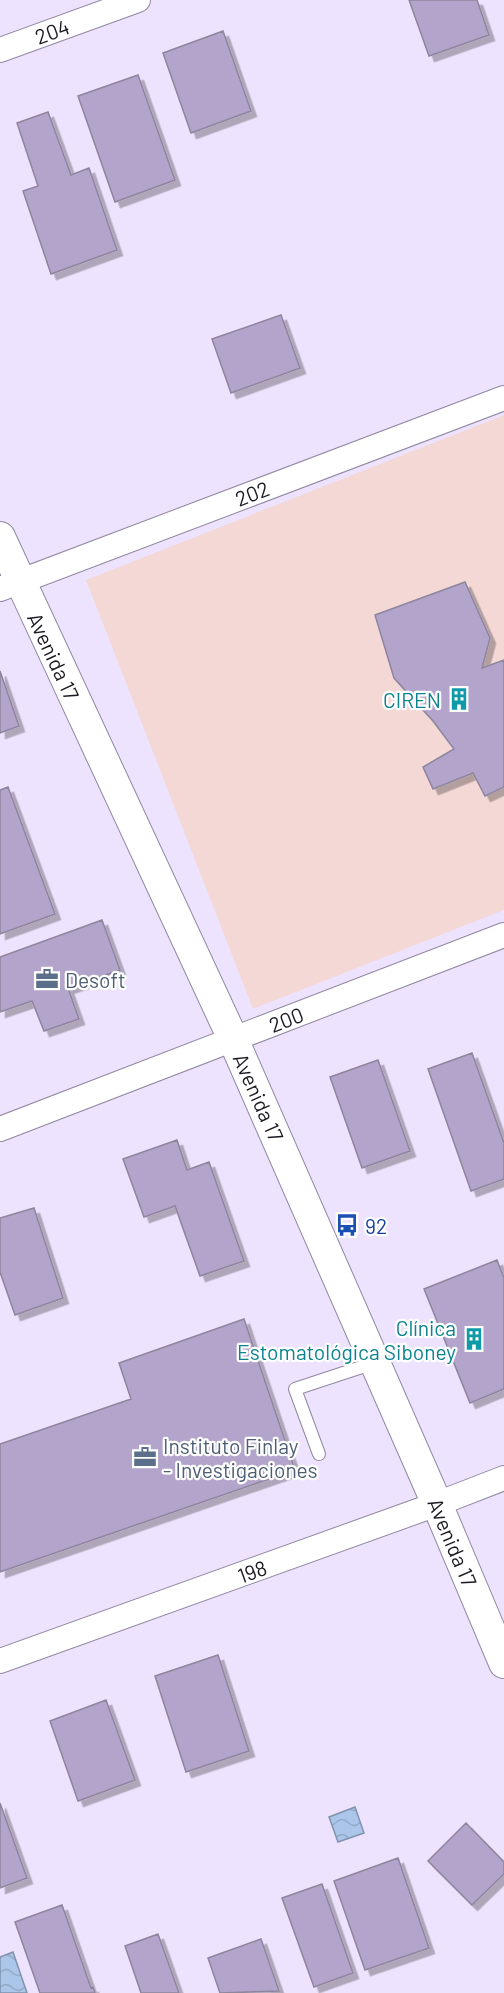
<svg xmlns="http://www.w3.org/2000/svg" width="504" height="1993" viewBox="0 0 504 1993" font-family="Barlow,sans-serif">
<defs>
<pattern id="water-waves" width="16" height="10" patternUnits="userSpaceOnUse" patternTransform="scale(1.5)"><rect width="16" height="10" fill="#abc6e9"/><path d="M0 5q4-4 8 0t8 0" fill="none" stroke="#93aac8"/></pattern>
<filter id="shadow"><feDropShadow dx="5.5" dy="5.5" stdDeviation="0" flood-color="#0004"/></filter>
</defs>
<rect width="100%" height="100%" fill="#eee3fe"/>
<path fill="#f3d8d6" d="M504,415v495l-251,99 -167,-429z"/>
<path fill="url(#water-waves)" stroke="#8092ae" stroke-width="1.5" d="M355,1807l9,26 -26,9 -9,-25z
M13,1952l14,41h-27v-36z"/>
<path fill="#b2a4cb" stroke="#8e859e" stroke-width="1.5" filter="url(#shadow)" d="M409,0h68l12,35 -60,21z
M223,31l28,80 -60,22 -28,-80z
M138,75l37,105 -60,22 -37,-106z
M48,112l23,63 18,-7 28,82 -66,24 -28,-83 15,-5 -21,-63z
M281,315l19,53 -69,25 -19,-54z
M465,582l25,56 -8,30 22,-8v127l-19,9 -12,-23 -40,16 -10,-22 31,-18 -21,-28 -39,-43 -19,-63z
M0,671l19,55 -19,7z
M8,787l47,127 -55,20v-144z
M102,920l18,50 -52,18 11,31 -35,12 -12,-30 -32,11v-55z
M472,1053l32,90v36l-33,12 -43,-122z
M378,1060l32,91 -48,17 -32,-91z
M177,1140l10,30 22,-8 35,99 -44,15 -25,-70 -31,11 -21,-58z
M34,1208l29,90 -48,17 -15,-43v-54z
M497,1260l7,18v111l-34,14 -46,-114z
M244,1319l51,151 -295,102v-128l131,-45 -12,-36z
M218,1655l31,96 -63,21 -31,-96z
M106,1700l29,80 -57,21 -28,-80z
M0,1803l27,75 -27,10z
M466,1823l38,39v12l-32,31 -44,-44z
M398,1858l31,90 -64,22 -31,-89z
M322,1884l31,89 -39,14 -32,-89z
M62,1905l29,83 2,-1 2,6h-55l-25,-71z
M158,1934l21,59h-38l-16,-47z
M261,1939l18,52 -59,2 -12,-35z"/>
<g fill="none" stroke-linecap="round" stroke-linejoin="round">
<g stroke="#9187a0" stroke-width="14">
<path id="service" d="M319,1454l-24,-65 79,-26"/>
</g>
<g stroke="#9187a0" stroke-width="26">
<path id="minor" d="M0,50l138,-50
M0,589l504,-191
M0,1129l504,-194
M0,1661l437,-157 67,-26"/>
</g>
<g stroke="#9187a0" stroke-width="32">
<path id="tertiary" d="M0,537l233,502 204,465 67,159"/>
</g>
<use href="#service" stroke="#fff" stroke-width="12"/>
<use href="#minor" stroke="#fff" stroke-width="24"/>
<use href="#tertiary" stroke="#fff" stroke-width="30"/>
</g>
<defs>
<g id="building-bare" transform="scale(1.8)"><path d="M-4-6H4V6H1V3H-1V6H-4ZM-2.5-4.3h1.7v1.8h-1.7ZM.8-4.3h1.7v1.8H.8ZM-2.5-1h1.7V.8h-1.7ZM.8-1h1.7V.8H.8Z" fill="#0f9aa8" stroke="#fff" stroke-width="2.5" paint-order="stroke"/></g>
<g id="office-bare" transform="scale(1.8)"><path d="M-6-3h4V-5.5h4V-3h4V5H-6ZM-1-4.5V-3h2v-1.5ZM-6 0V1H6V0Z" fill="#5c6f8a" stroke="#fff" stroke-width="2.5" paint-order="stroke"/></g>
<g id="bus-bare" transform="scale(1.8)"><path d="M-5-6H5V4H4V6H2V4H-2V6H-4V4H-5ZM-3.5-4V0h7V-4ZM-3.5 1.2v1.5H-2V1.2ZM2 1.2v1.5H3.5V1.2Z" fill="#1a4fb4" stroke="#fff" stroke-width="2.5" paint-order="stroke"/></g>
</defs>
<g fill-rule="evenodd">
<use href="#building-bare" x="459" y="699"/>
<use href="#office-bare" x="47" y="979"/>
<use href="#bus-bare" x="347" y="1225"/>
<use href="#building-bare" x="474" y="1339"/>
<use href="#office-bare" x="145" y="1457"/>
</g>
<g text-anchor="middle" dominant-baseline="central" stroke-width="4.5" stroke-linejoin="round" paint-order="stroke">
<g font-size="21" fill="#1d1923" stroke="#fff">
<text transform="translate(52 31) rotate(-20)">204</text>
<text transform="translate(252 493) rotate(-21)">202</text>
<text transform="translate(54 656) rotate(65)">Avenida 17</text>
<text transform="translate(286 1019) rotate(-21)">200</text>
<text transform="translate(259 1097) rotate(66)">Avenida 17</text>
<text transform="translate(453 1542) rotate(67)">Avenida 17</text>
<text transform="translate(252 1571) rotate(-20)">198</text>
</g>
<g font-size="21" fill="#0d838f" stroke="#fff" text-anchor="end">
<text x="441" y="699">CIREN</text>
<text x="456" y="1327">Clínica<tspan x="456" dy="24">Estomatológica Siboney</tspan></text>
</g>
<g font-size="21" fill="#4e5e75" stroke="#fff" text-anchor="start">
<text x="65" y="979">Desoft</text>
<text x="163" y="1445">Instituto Finlay<tspan x="163" dy="24">- Investigaciones</tspan></text>
</g>
<g font-size="21" fill="#164399" stroke="#fff" text-anchor="start">
<text x="365" y="1225">92</text>
</g>
</g>
</svg>
